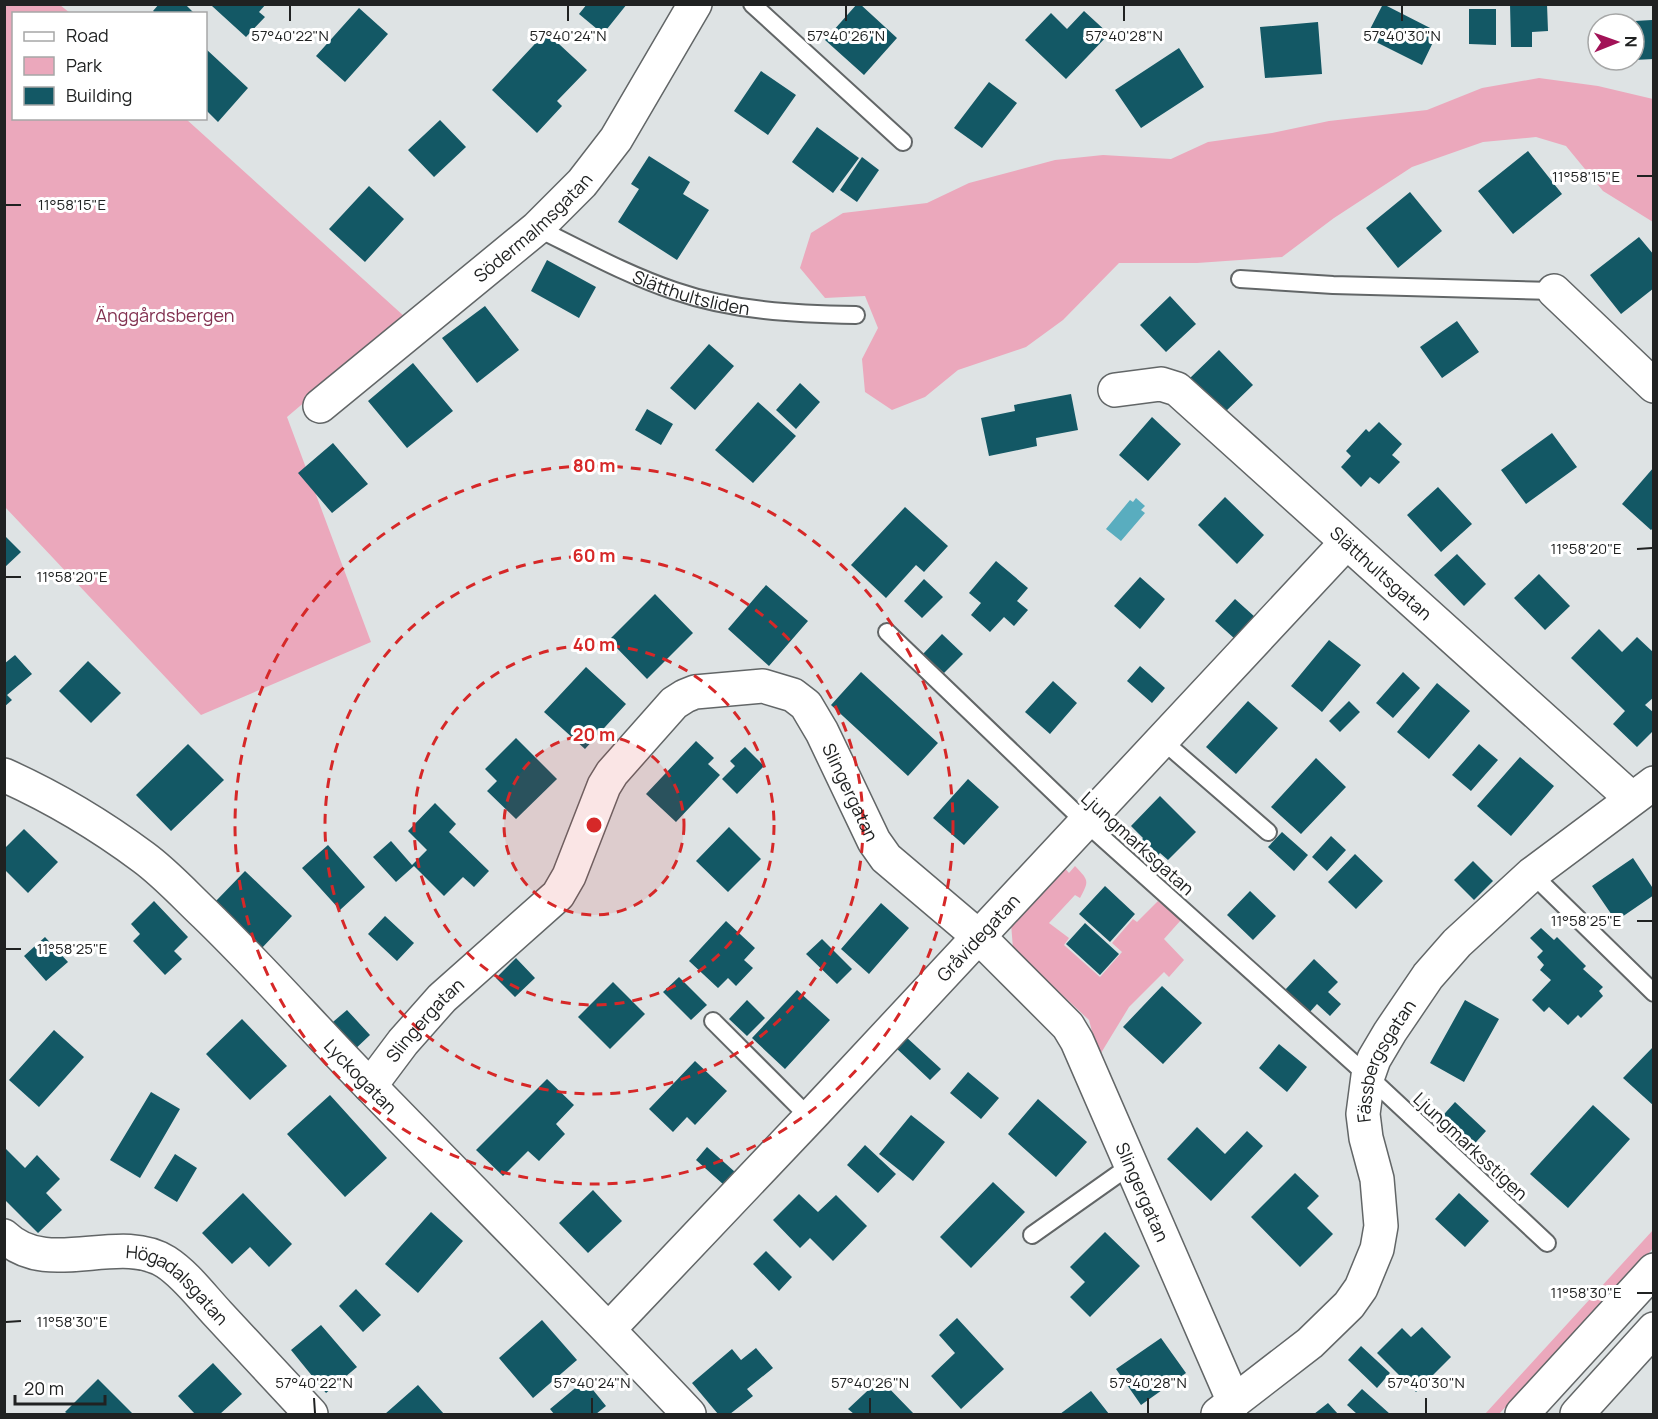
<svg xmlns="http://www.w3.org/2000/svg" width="1658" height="1419" viewBox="0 0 1658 1419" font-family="Manrope,sans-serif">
<rect width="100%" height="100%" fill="#dee3e4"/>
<path fill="#eba8bc" d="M5,5h55l10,8 -56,1v104l172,1 219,198 -118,100 84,225 -170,73 -196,-208z
M1539,78l59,8 55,13v123l-50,-31 -37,-45 -30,-9 -53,5 -71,25 -78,51 -52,39 -85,6h-78l-56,57 -37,27 -68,23 -33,27 -33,13 -27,-18 -3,-33 16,-31 -13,-32 -40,2 -25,-30 11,-35 32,-20 84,-10 42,-20 86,-23 48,-5 68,4 37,-17 64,-9 57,-12 98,-11 55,-22z
M1063,866l6,7 6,-7c13,14 15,14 5,32l-5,-3 -26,28 20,15 -5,7 36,32 22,-25 -10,-9 21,-24 4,3 21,-21 23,19 -17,19 20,21 -15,17 -5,-5 -35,35 -28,46 -7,-14 -5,-19 -76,-71 -2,-26z
M1653,1230v18l-10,12 -144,154h-14z"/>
<path fill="#59adbf" d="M1136,498l9,8 -4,4 4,3 -24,28 -15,-12 24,-29 3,2z"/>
<path fill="#135865" d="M159,4h26l10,10h-39l-3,-3z
M213,4h53l-7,8 6,5 -19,20 -34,-31z
M587,4h40l-24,30 -24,-20z
M857,4h3l37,34 -33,37 -39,-35z
M1383,4l55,28 -16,33 -56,-28z
M1510,4h37l1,27 -16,1v15h-21z
M359,8l29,26 -43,48 -29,-26z
M1469,9h27v36l-27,-1z
M1084,11l25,23 -43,45 -41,-39 26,-27 16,16z
M1652,20l2,39 -20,1v-36h-17v-2z
M1318,22l4,52 -57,4 -5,-51z
M546,32l41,38 -30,31 5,5 -25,27 -45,-43z
M1179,48l25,39 -63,41 -26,-38z
M206,49l42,39 -30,34 -12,-12z
M761,71l35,24 -28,40 -34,-24z
M989,82l28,21 -35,45 -28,-20z
M440,120l26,27 -32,30 -26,-27z
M817,127l42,31 -26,35 -41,-31z
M1528,151l34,43 -49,40 -35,-43z
M649,156l41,26 -7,12 26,16 -32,50 -59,-38 21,-33 -8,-5z
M862,157l17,13 -22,32 -17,-12z
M369,186l35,33 -39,43 -36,-33z
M1410,192l32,39 -44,37 -32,-40z
M1639,237l15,18v33l-33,26 -31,-39z
M547,260l49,27 -17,31 -48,-27z
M1170,296l26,28 -30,28 -26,-27z
M485,306l34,44 -42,33 -35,-45z
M1457,321l22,31 -37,26 -22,-31z
M709,344l25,22 -39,44 -25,-22z
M1219,350l34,35 -29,28 -34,-35z
M413,363l40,48 -46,37 -39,-47z
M800,383l20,19 -24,27 -20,-19z
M1071,394l7,36 -42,8 1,8 -48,10 -8,-38 34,-7 -1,-6z
M758,402l38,34 -43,47 -38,-33z
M647,409l26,15 -12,21 -26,-15z
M1152,417l29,27 -33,37 -29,-26z
M1379,422l23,22 -10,11 8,7 -21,22 -9,-7 -9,10 -20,-20 10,-11 -5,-5 20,-22 3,3z
M1552,433l25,34 -51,37 -25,-34z
M333,443l35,41 -36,29 -34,-40z
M1654,467v60l-3,3 -29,-26z
M1438,487l34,37 -31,28 -34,-37z
M1225,497l39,38 -27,29 -39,-39z
M905,507l43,39 -24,26 -8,-7 -30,33 -35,-33z
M4,535l17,17 -17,16z
M1457,554l29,30 -22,22 -30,-31z
M996,561l32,27 -11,13 11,9 -14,16 -10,-9 -14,15 -19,-17 10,-12 -12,-10z
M1539,574l31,32 -25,24 -31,-32z
M1140,577l25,22 -25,30 -26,-23z
M924,579l19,18 -21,21 -18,-17z
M766,585l42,36 -39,45 -41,-37z
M655,594l38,39 -46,46 -38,-39z
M1235,599l20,18 -20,22 -20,-18z
M1599,629l23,23 15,-15 17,16v44l-9,8 9,8v17l-17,17 -24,-23 12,-13 -54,-53z
M942,634l21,20 -19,19 -21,-19z
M1329,640l32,25 -39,47 -31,-26z
M15,655l17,19 -25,21 5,5 -8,7v-43z
M88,661l33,32 -30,30 -32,-32z
M1140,666l25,22 -13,15 -25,-22z
M586,667l40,37 -41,45 -41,-37z
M861,672l77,71 -30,33 -77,-71z
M1403,672l17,16 -27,30 -17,-15z
M1053,681l24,22 -27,31 -25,-22z
M1437,683l33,28 -41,48 -32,-27z
M1248,701l30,27 -42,46 -30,-27z
M1349,701l11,11 -20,20 -11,-11z
M516,738l41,41 -41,40 -29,-28 10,-10 -12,-12z
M696,741l18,17 -6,6 12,11 -44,47 -30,-28z
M188,744l36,36 -53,51 -35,-36z
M1479,744l19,16 -27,31 -19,-16z
M745,747l19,19 -27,28 -15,-15 13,-13 -5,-5z
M1520,757l34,29 -43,50 -34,-30z
M1316,758l30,29 -45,47 -30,-27z
M968,779l31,28 -35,38 -31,-27z
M1160,796l36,36 -28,28 -8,-7 -9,10 -16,-16 8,-9 -12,-12z
M435,803l21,21 -7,8 40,39 -15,16 -11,-10 -19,19 -30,-30 -18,16 -23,-25 18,-16 21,24 15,-15 -19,-19z
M729,827l32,32 -33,33 -32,-31z
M24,829l34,33 -30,31 -24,-24v-20z
M1282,832l26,23 -14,16 -26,-24z
M1331,836l15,14 -19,21 -15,-14z
M328,845l37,42 -25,23 -38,-42z
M1355,854l28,27 -27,28 -28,-27z
M1633,858l21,32v5l-38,26 -24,-35z
M1473,861l20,20 -19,19 -20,-20z
M245,871l47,45 -31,33 -47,-46z
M1105,886l30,28 -25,28 -31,-28z
M1250,891l26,25 -23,24 -26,-25z
M154,901l34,36 -14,14 8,8 -17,16 -32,-34 7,-7 -9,-10z
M881,903l28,25 -40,46 -28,-25z
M385,916l29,27 -17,18 -29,-27z
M726,921l29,27 -11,12 9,8 -17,18 -8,-8 -10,10 -29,-27z
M1085,923l34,31 -19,21 -34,-31z
M1541,928l13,12 3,-3 29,29 -3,3 20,18 -4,4 4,5 -22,22 -3,-3 -10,10 -19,-18 -5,5 -12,-12 19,-20 -11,-10 4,-5 -7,-8 6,-6 -13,-13z
M45,937l23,25 -22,19 -22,-25z
M822,939l30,30 -15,15 -31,-30z
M516,958l19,20 -20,19 -19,-19z
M1314,959l24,23 -10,10 13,12 -11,12 -13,-12 -9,10 -24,-23z
M679,977l28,28 -16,15 -28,-28z
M613,982l32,32 -35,35 -32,-32z
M1162,986l40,37 -39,41 -40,-37z
M797,990l33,30 -45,49 -33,-31z
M747,1000l18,18 -18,18 -18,-17z
M1465,1000l34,19 -35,63 -34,-19z
M347,1010l23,25 -19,18 -24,-26z
M242,1019l45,47 -37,34 -44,-46z
M54,1030l30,27 -45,50 -30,-27z
M905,1036l36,33 -11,11 -35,-33z
M1279,1044l28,23 -20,25 -28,-24z
M1654,1046v60l-31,-28z
M695,1061l32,30 -32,34 -8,-8 -14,15 -24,-23z
M968,1072l31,26 -18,21 -31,-26z
M547,1079l27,26 -18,19 9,10 -26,27 -11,-10 -25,25 -27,-26z
M151,1092l29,17 -40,69 -30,-18z
M330,1095l57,63 -42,39 -58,-63z
M1038,1099l49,43 -31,35 -48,-43z
M1455,1102l31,29 -18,20 -31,-29z
M1593,1105l37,34 -62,69 -38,-34z
M911,1115l34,27 -32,39 -34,-27z
M1197,1127l28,27 22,-23 16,15 -52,55 -44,-42z
M865,1145l31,29 -18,19 -31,-28z
M4,1147l21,21 12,-13 23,24 -14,14 16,17 -24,23 -34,-34z
M707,1147l28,25 -11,13 -28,-25z
M175,1154l22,14 -20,34 -23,-14z
M1295,1173l24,23 -12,12 26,26 -33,33 -49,-50z
M993,1182l32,30 -54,56 -31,-31z
M593,1190l29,31 -34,32 -29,-30z
M243,1193l49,51 -23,23 -19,-20 -18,17 -30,-31z
M1459,1193l30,28 -24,26 -30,-28z
M799,1194l19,18 18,-17 31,31 -34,35 -23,-23 -10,10 -27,-28z
M431,1212l32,29 -45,52 -33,-29z
M1105,1232l35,34 -50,51 -20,-20 15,-15 -15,-15z
M766,1251l26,26 -13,14 -26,-27z
M356,1289l25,26 -18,17 -24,-26z
M957,1318l47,51 -43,40 -30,-33 24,-23 -16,-18z
M542,1320l35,40 -44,38 -34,-40z
M321,1325l36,42 -31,26 -35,-43z
M1422,1327l29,30 -35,35 -39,-39 25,-25 9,9z
M1161,1338l25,35 -45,32 -25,-36z
M1361,1346l29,27 -13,15 -29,-28z
M756,1348l17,20 -26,21 6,7 -23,18h-12l-26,-31 40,-34 9,11z
M213,1363l29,31 -22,20h-25l-17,-18z
M98,1379l35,35h-65l-3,-2z
M880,1379l34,35h-60l-6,-5z
M585,1380l21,26 -10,8h-42l-4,-5z
M418,1385l26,29h-59z
M1362,1389l28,25h-33l-10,-9z
M1091,1391l18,23h-49z
M1328,1403l10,11h-24z"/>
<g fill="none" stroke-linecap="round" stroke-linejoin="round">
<g stroke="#626667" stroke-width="20">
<g id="service">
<path d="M752,4l151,138"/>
<path id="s1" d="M537,228c45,22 90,47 138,63 58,20 120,23 181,24"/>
<path d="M1240,279l93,6 221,6"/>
<path d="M887,632l199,191 282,253 179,167"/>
<path d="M1163,741l105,91"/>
<path d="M1532,874l122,119"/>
<path d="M713,1021l97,97"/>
<path d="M1032,1235l99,-70"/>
</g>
</g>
<g stroke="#626667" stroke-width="36">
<g id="minor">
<path d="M1554,291l100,95"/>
<path id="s2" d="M1115,390l46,-6 16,5 454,409"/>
<path id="s3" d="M320,406l217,-178 45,-45 34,-44 79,-135"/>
<path id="s4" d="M4,775c49,22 96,50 139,82 22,16 42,38 62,57 58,56 111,117 167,174 106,109 213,216 317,326"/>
<path id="s5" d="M370,1086l33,-44 39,-44 116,-103 11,-19 35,-90 8,-13 62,-70 11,-7 10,-4 68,-6 30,9 13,10 16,27 52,109 12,17 92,78 90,90 9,15 157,361"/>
<path id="s6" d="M4,1236c44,43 114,-4 162,26 20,13 36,35 52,52 31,33 62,67 93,100"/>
<path id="s7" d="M609,1329l205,-216 532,-570"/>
<path id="s8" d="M1218,1414l92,-71 39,-38 12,-17 16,-39 4,-23 -4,-47 -11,-41 -3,-24 5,-38 6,-17 16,-27 38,-56 29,-33 75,-69 122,-91"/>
<path d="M1577,1414l77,-85"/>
</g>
</g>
<g stroke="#626667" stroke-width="36">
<path id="tertiary" d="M1522,1414l132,-144"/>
</g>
<use href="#service" stroke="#fff" stroke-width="16"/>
<use href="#minor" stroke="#fff" stroke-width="33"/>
<use href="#tertiary" stroke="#fff" stroke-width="33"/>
</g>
<path fill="none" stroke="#202222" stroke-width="2" d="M290,6v15M568,6v15M846,6v15M1124,6v15M1402,6v15M1637,176h15M6,205h15M1637,549l15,-1M6,577h15M1637,921h15M6,949h15M1637,1293h15M6,1322l15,-1M314,1398l1,15M592,1398v15M870,1398v15M1148,1398v15M1426,1398v15"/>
<circle cx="594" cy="825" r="90" fill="#d62828" fill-opacity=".12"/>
<g fill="none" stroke="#d62828" stroke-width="3" stroke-dasharray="10 8">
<circle cx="594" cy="825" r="90"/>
<circle cx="594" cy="825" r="180"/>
<circle cx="594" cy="825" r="269"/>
<circle cx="594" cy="825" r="359"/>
</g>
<g text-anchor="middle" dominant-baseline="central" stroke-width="6" stroke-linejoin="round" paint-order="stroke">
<g font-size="18" fill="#202222" stroke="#fff">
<text stroke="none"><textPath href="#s3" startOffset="278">Södermalmsgatan</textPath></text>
<text stroke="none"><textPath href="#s1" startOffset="168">Slätthultsliden</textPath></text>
<text stroke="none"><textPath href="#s2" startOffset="338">Slätthultsgatan</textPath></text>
<text stroke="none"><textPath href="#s5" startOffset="734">Slingergatan</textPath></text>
<text transform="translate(1138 843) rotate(42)">Ljungmarksgatan</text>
<text stroke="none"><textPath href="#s7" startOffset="538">Gråvidegatan</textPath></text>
<text stroke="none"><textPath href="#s5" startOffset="86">Slingergatan</textPath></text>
<text stroke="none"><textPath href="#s8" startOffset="429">Fässbergsgatan</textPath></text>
<text stroke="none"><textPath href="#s4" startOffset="471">Lyckogatan</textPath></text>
<text transform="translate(1471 1146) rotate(43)">Ljungmarksstigen</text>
<text stroke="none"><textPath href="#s5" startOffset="1239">Slingergatan</textPath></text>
<text stroke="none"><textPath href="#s6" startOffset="190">Högadalsgatan</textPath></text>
</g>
<g font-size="18" fill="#823150" stroke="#fff">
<text x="165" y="315">Änggårdsbergen</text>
</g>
</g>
<g font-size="15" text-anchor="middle" fill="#202222" stroke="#fff" stroke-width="6" stroke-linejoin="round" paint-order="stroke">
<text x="290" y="41">57°40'22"N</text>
<text x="568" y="41">57°40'24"N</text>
<text x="846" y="41">57°40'26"N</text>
<text x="1124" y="41">57°40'28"N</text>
<text x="1402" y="41">57°40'30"N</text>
<text x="1586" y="182">11°58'15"E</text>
<text x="72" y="210">11°58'15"E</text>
<text x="1586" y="554">11°58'20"E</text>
<text x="72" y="582">11°58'20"E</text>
<text x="1586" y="926">11°58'25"E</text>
<text x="72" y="954">11°58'25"E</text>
<text x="1586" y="1298">11°58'30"E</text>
<text x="72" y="1327">11°58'30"E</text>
<text x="314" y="1388">57°40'22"N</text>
<text x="592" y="1388">57°40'24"N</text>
<text x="870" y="1388">57°40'26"N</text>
<text x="1148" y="1388">57°40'28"N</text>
<text x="1426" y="1388">57°40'30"N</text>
</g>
<circle cx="594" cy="825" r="9" fill="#d62828" stroke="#fff" stroke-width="3"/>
<g font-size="18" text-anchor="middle" font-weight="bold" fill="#d62828" stroke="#fff" stroke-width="6" stroke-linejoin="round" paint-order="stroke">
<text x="594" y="472">80 m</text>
<text x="594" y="562">60 m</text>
<text x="594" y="651">40 m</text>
<text x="594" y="741">20 m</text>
</g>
<rect width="1658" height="1419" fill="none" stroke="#202222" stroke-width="12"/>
<rect x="12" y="12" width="195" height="108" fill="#ffffff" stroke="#a6a7a7" stroke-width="1.5"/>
<rect x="24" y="32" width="30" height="9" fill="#ffffff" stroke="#a6a7a7" stroke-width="1.5"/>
<text x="66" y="42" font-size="18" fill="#202222">Road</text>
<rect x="24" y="57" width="30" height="18" fill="#eba8bc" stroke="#a6a7a7" stroke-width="1.5"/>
<text x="66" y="72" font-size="18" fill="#202222">Park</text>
<rect x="24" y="87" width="30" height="18" fill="#135865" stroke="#a6a7a7" stroke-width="1.5"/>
<text x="66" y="102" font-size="18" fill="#202222">Building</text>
<g transform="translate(1616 42) rotate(89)"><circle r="28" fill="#ffffff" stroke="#a6a7a7" stroke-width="1.5"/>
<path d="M0-4.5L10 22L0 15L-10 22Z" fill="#a21257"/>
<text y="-9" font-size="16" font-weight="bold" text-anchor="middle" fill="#202222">N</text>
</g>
<path d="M15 1395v9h90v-9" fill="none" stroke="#202222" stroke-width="3"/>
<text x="24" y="1395" font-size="18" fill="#202222" stroke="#ffffff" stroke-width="4.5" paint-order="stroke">20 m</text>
</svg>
